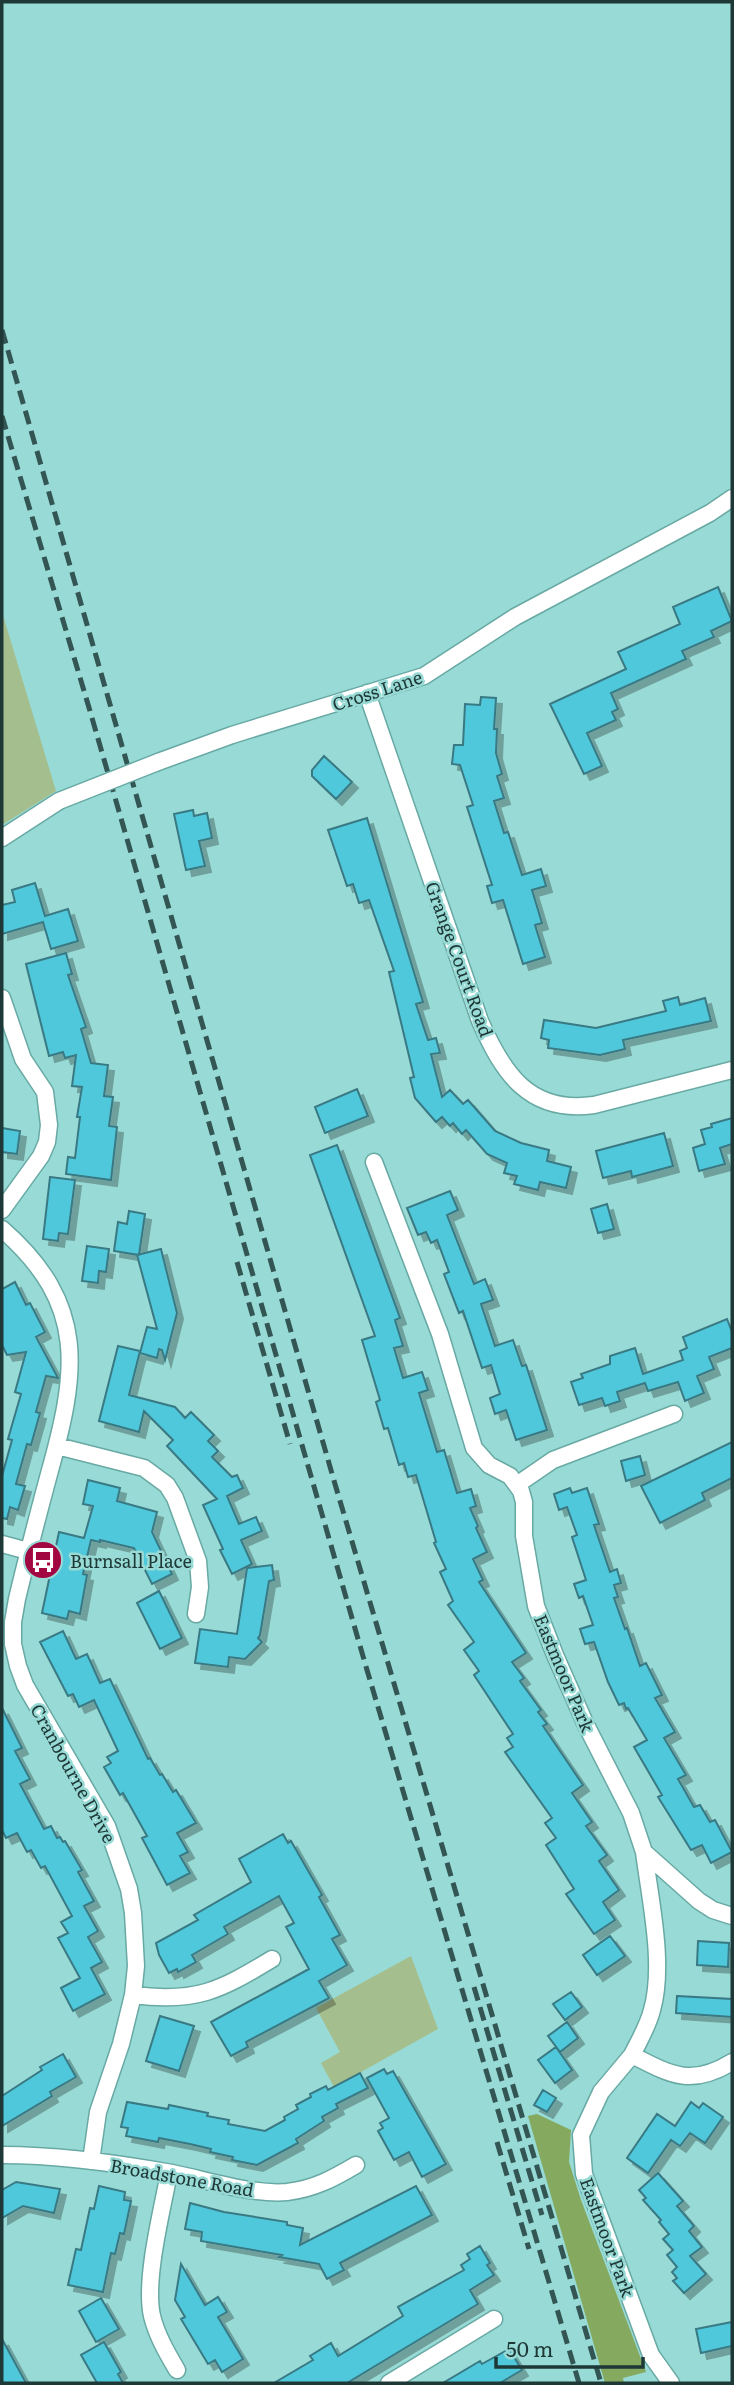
<svg xmlns="http://www.w3.org/2000/svg" width="734" height="2385" viewBox="0 0 734 2385" font-family="Literata,serif">
<defs>
<filter id="shadow"><feDropShadow dx="6" dy="6" stdDeviation="0" flood-color="#0004"/></filter>
</defs>
<rect width="100%" height="100%" fill="#98dad5"/>
<path fill="#a5be8d" d="M2,612l54,179 -54,34z
M411,1956l27,73 -104,58 -13,-24 19,-11 -24,-44z"/>
<path fill="#85a95f" d="M537,2114l34,16 -2,32 12,38 65,172 -23,6 1,5h-19l-77,-267z"/>
<path fill="#50c8db" stroke="#397983" stroke-width="2" filter="url(#shadow)" d="M718,587l14,34 -21,10 3,6 -32,14 4,8 -75,34 7,16 -6,3 4,8 -29,13 15,33 -18,8 -34,-70 76,-35 -8,-17 62,-28 -7,-17z
M481,697l15,1 -2,31h3l-1,24 6,21 -5,2 7,22 -10,3 10,32 4,-1 14,43 19,-6 5,17 -14,4 10,33 -7,2 10,32 -22,7 -20,-64 -11,3 -5,-17 5,-1 -25,-78 6,-2 -13,-40 -8,-1 2,-19h9l2,-41 15,1z
M324,756l28,26 -16,17 -24,-23v-6z
M193,810l1,6 13,-3 5,25 -13,3 6,25 -19,4 -12,-56z
M367,818l56,184 -7,2 12,36 8,-2 4,15 -9,1 11,43 8,-7 13,14 5,-4 27,31 26,12 28,7 -2,11 24,6 -5,21 -26,-6 -2,8 -24,-6 3,-8 -13,-3 3,-10 -20,-9 -21,-24 -4,4 -9,-11 -3,3 -8,-9 -6,5 -21,-24 -5,-20 4,-1 -25,-105 5,-1 -25,-71 -10,3 -6,-19 -6,2 -19,-56z
M35,883l10,33 23,-7 10,32 -27,8 -8,-27 -41,12v-29l13,-3 -3,-12z
M66,953l6,21 -4,1 18,52 -5,2 10,34 17,2 -4,31 9,1 -4,29 8,1 -6,53 -45,-6 2,-17 7,1 5,-41h-3l5,-30 -10,-1 4,-31 -11,3 -2,-6 -14,4 -23,-92z
M678,997l2,8 25,-7 6,23 -88,19 2,9 -25,6 -52,-7 1,-8 -8,-2 3,-18 52,8 70,-17 -3,-10z
M357,1089l11,27 -43,17 -10,-26z
M732,1118v26l-12,4 5,16 -26,7 -6,-23 12,-4 -4,-14 11,-3 -1,-3z
M2,1128l18,3 -3,23 -15,-2z
M664,1133l9,33 -41,11 -1,-6 -28,7 -7,-27z
M337,1145l63,173 -5,2 8,26 -9,2 9,30 19,-6 6,18 -9,3 18,59 7,-2 13,43 14,-4 5,17 -6,2 8,18 -2,2 11,24 -14,7 10,21 -4,2 47,71 -14,9 12,16 -4,3 21,29 -3,2 9,12 -4,2 40,59 -11,8 20,29 -6,4 21,29 -8,6 20,29 -16,12 12,18 -21,14 -28,-40 8,-5 -28,-44 10,-7 -11,-15 7,-5 -47,-66 8,-5 -6,-9 6,-4 -39,-59 5,-4 -15,-21 10,-8 -26,-37 5,-4 -13,-29 6,-3 -12,-26 2,-1 -20,-67 -8,2 -4,-14 -5,2 -11,-37 -4,1 -8,-27 4,-2 -18,-60 13,-4 -65,-181z
M50,1177l25,3 -7,54 -9,-1 -1,8 -15,-2z
M450,1191l8,19 -11,5 14,36 13,33 11,-5 8,21 -12,4 14,42 18,-6 9,26 4,-1 21,65 -31,10 -10,-30 -11,4 -5,-16 10,-4 -9,-29 -9,3 -19,-57 -4,2 -15,-39 5,-2 -12,-32 -6,3 -5,-11 -8,3 -11,-27z
M607,1204l7,25 -16,4 -7,-24z
M129,1211l16,3 -6,41 -25,-4 4,-29 9,2z
M87,1246l22,3 -3,23 -7,-1 -1,12 -16,-2z
M161,1249l16,64 -12,47 -3,-10 -3,-1 -2,9 -17,-5 7,-26 10,2 -20,-74z
M15,1282l11,23 4,-2 15,29 -9,5 22,41 -12,-2 -10,36 4,1 -9,32 -4,-1 -11,40 9,2 -7,24 -8,-3 -3,12 -5,-1v-42l10,-36 -4,-1 13,-45 -6,-2 11,-40 -19,3 -5,-10v-56z
M727,1319l5,13v16l-23,9 5,12 -17,7 7,17 -19,8 -7,-19 -30,9 -3,-8 -28,9 3,9 -15,5 -3,-8 -23,7 -8,-23 12,-4 -2,-4 29,-10v-8l25,-8 8,26 40,-14 -3,-9 7,-3 -4,-11z
M118,1346l22,5 -11,44 46,12 10,11 6,-6 23,23 -6,6 10,10 -6,6 20,20 5,-2 6,13 -16,8 12,28 17,-7 6,14 -21,9 11,24 -20,10 -12,-24 3,-1 -20,-44 14,-6 -50,-53 6,-6 -29,-29 -5,21 -40,-11z
M732,1442v36l-30,15 3,7 -45,23 -19,-37z
M640,1456l5,19 -19,6 -5,-20z
M88,1480l32,8 -3,13 40,11 -5,20 20,42 -20,10 -18,-36 -34,-8v2l-9,-2 -8,34 4,1 -7,39 -11,-3 -2,8 -25,-6 17,-81 25,6 9,-32 -10,-2z
M570,1488l2,5 15,-5 12,36 -5,1 16,47 7,-3 4,14 -7,2 4,12 -4,1 11,31 2,-1 13,38 6,-3 16,32 -7,3 20,34 -11,6 22,37 -8,4 16,28 6,-2 10,17 5,-2 17,32 -21,11 -9,-18 -11,5 -33,-53 4,-2 -28,-48 13,-7 -19,-32 -2,1 -2,-6 -5,2 -11,-23 -14,-40 -9,2 -5,-15 13,-4 -10,-29 -4,2 -5,-14 12,-4 -14,-43 5,-2 -10,-28 -8,3 -5,-16z
M272,1565l2,15 -5,1 -9,54 -2,3 4,4 -17,17 -16,-2 -1,10 -33,-4 5,-34 37,5 10,-66z
M159,1591l23,47 -22,11 -23,-46z
M63,1631l13,28 11,-5 13,29 10,-4 38,80 2,-1 10,17 2,-1 11,18 3,-2 20,33 -19,10 11,19 -8,4 10,17 -23,12 -25,-47 5,-2 -24,-43 -3,2 -16,-28 7,-4 -4,-6 11,-6 -24,-51 -15,7 -6,-13 -5,2 -28,-54z
M2,1708l20,40 -7,3 15,28 -10,5 24,45 7,-3 6,12 3,-1 3,5 2,-1 17,29 -4,2 16,29 -10,5 14,25 -10,6 14,25 -11,6 14,26 -32,17 -12,-23 19,-10 -22,-40 10,-5 -7,-11 11,-6 -27,-50 -4,2 -10,-18 -4,2 -10,-19 -11,5 -4,-8z
M283,1834l5,9 3,-2 31,54 -3,2 21,38 -8,4 15,26 -28,16 10,17 -83,44 2,5 -17,9 -20,-34 98,-53 -23,-42 8,-4 -15,-27 -55,31 4,7 -36,21 4,7 -18,10 -1,-3 -8,4 -10,-18 -3,-12 42,-23 -4,-5 57,-33 -12,-23z
M610,1936l15,20 -28,19 -14,-20z
M698,1941l31,2 -1,24 -31,-2z
M571,1992l11,15 -17,13 -12,-16z
M677,1996l55,3v18l-56,-4z
M160,2016l34,10 -15,45 -33,-10z
M567,2022l11,16 -18,14 -12,-16z
M556,2047l16,23 -17,13 -17,-23z
M63,2054l13,23 -26,15 2,4 -50,30v-30l40,-26 -2,-3z
M384,2069l3,5 6,-3 53,93 -24,13 -13,-25 -15,8 -16,-29 5,-3 -3,-5 9,-5 -22,-40z
M360,2073l8,15 -32,16 2,4 -16,9 2,4 -28,18 2,4 -41,22 -25,-5 1,-3 -23,-5 1,-3 -21,-5 -31,-6 -1,4 -32,-6 2,-8 -7,-1 6,-25 41,7 1,-4 39,8 -1,3 22,4 -1,4 37,7 20,-11 -1,-3 14,-8 -2,-4 15,-8 -1,-3 16,-8 2,4z
M543,2090l13,8 -9,14 -13,-7z
M691,2102l8,6 4,-5 20,14 -18,26 -15,-10 -10,13 -9,-6 -23,33 -21,-15 30,-44 18,12z
M658,2173l25,28 -6,5 17,20 -5,5 13,16 -12,9 16,18 -22,19 -11,-12 4,-3 -5,-6 5,-5 -10,-12 6,-5 -10,-11 6,-5 -10,-12 2,-2 -18,-20 3,-2 -7,-8z
M16,2182l44,7 -6,24 -31,-7 -21,12v-28z
M99,2186l26,6 -1,8 7,1 -7,33 -4,-1 -5,21 -4,-1 -8,39 -35,-7 8,-36 5,1 9,-42 4,1z
M416,2186l16,29 -92,48 4,7 -17,9 -8,-15 -40,-7 3,-2 -81,-14 1,-9 -17,-3 5,-26 34,9 63,10v3l16,3 -3,17z
M480,2246l10,17 -3,2 7,10 -24,15 8,14 -131,79h-73l39,-23 -3,-4 21,-13 7,13 65,-40 -5,-9 66,-37 -3,-5 9,-6 -3,-5z
M181,2264l24,41 13,-8 9,15 -9,5 25,42 -21,13 -7,-12 -7,4 -27,-45 4,-2 -10,-17z
M101,2298l18,31 -23,13 -17,-31z
M732,2322v24l-31,7 -5,-24z
M2,2339l24,44h-24z
M104,2342l17,30 -3,2 5,9h-26l-16,-28z
M509,2349l13,21 -22,13h-57l37,-22 2,3z"/>
<g fill="none" stroke-linecap="round" stroke-linejoin="round">
<g stroke="#68a9a4" stroke-width="19">
<path id="street" d="M367,693l113,328c23,52 49,93 114,84l138,-35
M158,762l74,-27 192,-59 91,-59 195,-104 22,-15
M2,838l57,-37
M2,998l21,61 22,33 4,33 -2,17 -6,14 -39,54
M374,1162l66,172 34,114 15,17 21,11 11,15 3,11v34l12,70 19,49 30,68 46,90 13,39 55,49 14,9 19,6
M2,1229c87,76 75,144 47,245 -11,41 -22,83 -32,125l-4,23v22l5,22 7,19 82,141 22,63 4,24 3,53 -3,29 -12,49 -23,68 -7,49
M57,1446l87,22 23,17 8,13 23,63 2,26 -4,27
M518,1484l35,-24 121,-46
M2,1544l26,7
M133,1995c63,8 86,-4 139,-36
M632,2055c7,-14 16,-29 20,-45 13,-45 -2,-111 -8,-158
M2,2155c57,0 114,8 170,18 35,7 80,22 115,19 27,-3 47,-14 69,-27
M169,2173c-7,38 -25,107 -17,143 5,20 15,37 25,54
M389,2383l105,-64
M671,2383l-20,-28 -67,-181 -3,-39 20,-43 31,-37c39,20 59,32 100,7"/>
</g>
<use href="#street" stroke="#fff" stroke-width="16"/>
<path stroke="#335553" stroke-width="5" stroke-dasharray="14 7" stroke-linecap="butt" d="M2,330l333,1154 266,899
M2,416l88,295 277,959 212,713
M237,1262l53,182
M474,1987l68,228
M497,2142l32,107"/>
<g stroke="#68a9a4" stroke-width="19" stroke-linecap="butt">
<path id="street-bridge" d="M59,801l99,-39"/>
</g>
<use href="#street-bridge" stroke="#fff" stroke-width="16"/>
</g>
<defs>
<g id="bus-disc" transform="scale(2.0125)"><circle r="9.5" fill="#a30741" stroke="#98dad5"/><path d="M-5-6H5V4H4V6H2V4H-2V6H-4V4H-5ZM-3.5-4V0h7V-4ZM-3.5 1.2v1.5H-2V1.2ZM2 1.2v1.5H3.5V1.2Z" fill="#fff"/></g>
</defs>
<g fill-rule="evenodd">
<use href="#bus-disc" x="43" y="1560"/>
</g>
<g text-anchor="middle" dominant-baseline="central" stroke-width="5" stroke-linejoin="round" paint-order="stroke">
<g font-size="18" fill="#1d3836" stroke="#98dad5">
<text transform="translate(377 690) rotate(-18)">Cross Lane</text>
<text transform="translate(460 959) rotate(70)">Grange Court Road</text>
<text transform="translate(565 1673) rotate(67)">Eastmoor Park</text>
<text transform="translate(74 1773) rotate(61)">Cranbourne Drive</text>
<text transform="translate(182 2177) rotate(10)">Broadstone Road</text>
<text transform="translate(608 2237) rotate(70)">Eastmoor Park</text>
</g>
<g font-size="18" fill="#1d3836" stroke="#98dad5" text-anchor="start">
<text x="70" y="1560">Burnsall Place</text>
</g>
</g>
<rect width="734" height="2385" fill="none" stroke="#1d3836" stroke-width="7"/>
<path d="M496 2357v10h147v-10" fill="none" stroke="#1d3836" stroke-width="3.5"/>
<text x="506" y="2357" font-size="21" fill="#1d3836" stroke="#98dad5" stroke-width="5" paint-order="stroke">50 m</text>
</svg>
